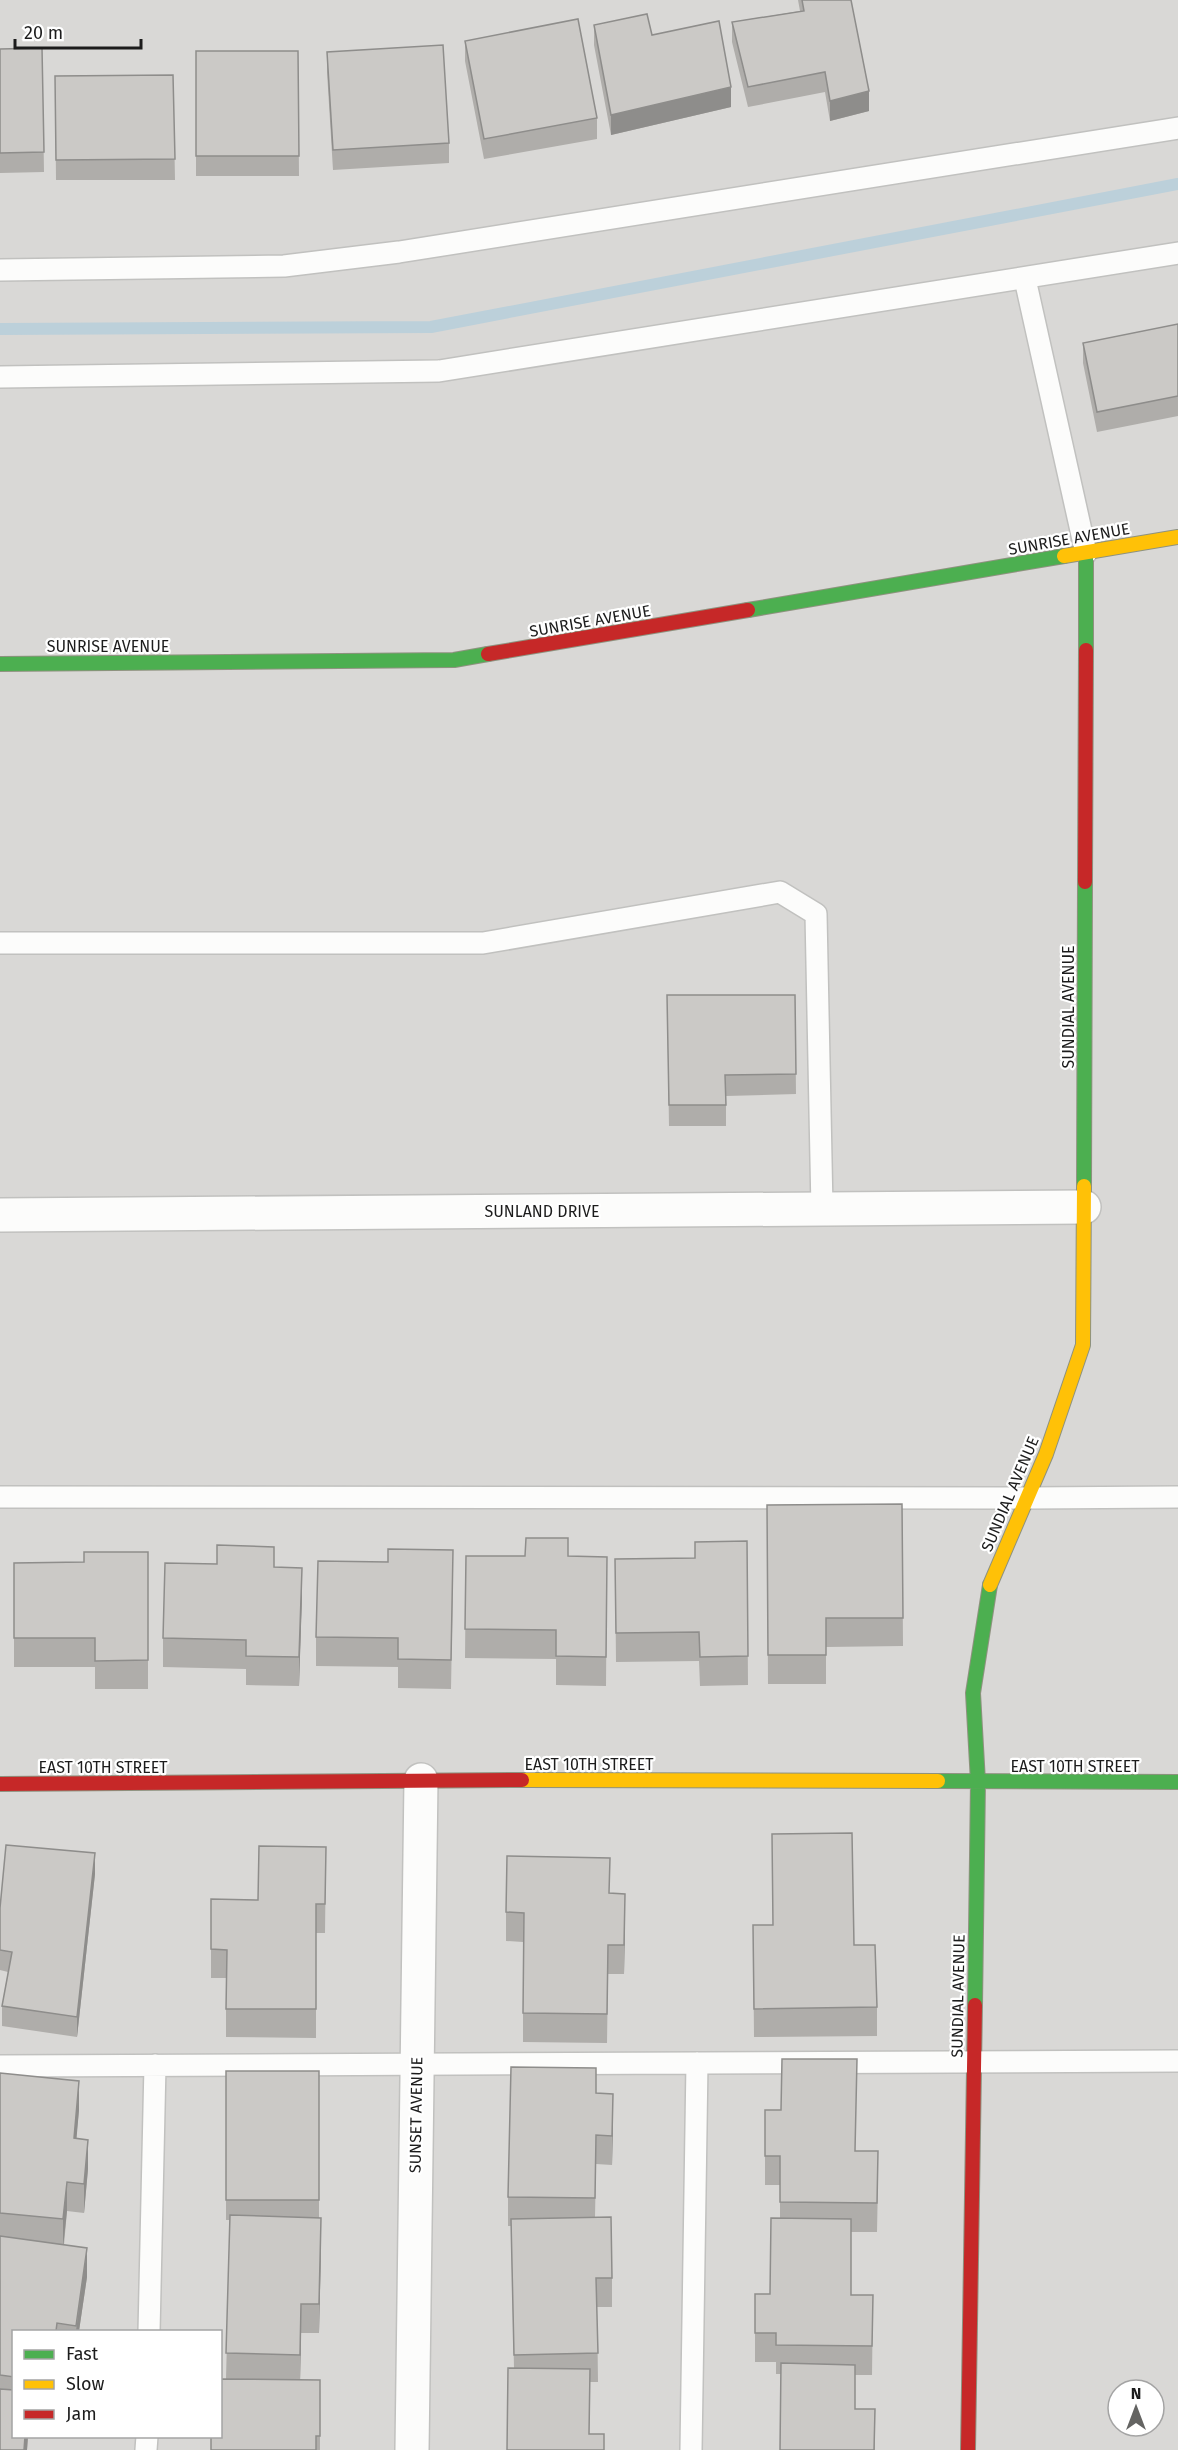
<svg xmlns="http://www.w3.org/2000/svg" width="1178" height="2450" viewBox="0 0 1178 2450" font-family="'Fira Sans',sans-serif">
<rect width="100%" height="100%" fill="#eae9e5"/>
<path fill="#d9d8d6" fill-rule="evenodd" d="M0,0h1178v2450h-1178zM14,2332h206v104h-206zM1118,2390h36v36h-36z"/>
<g fill="none" stroke-linecap="round" stroke-linejoin="round">
<path stroke="#bcd0da" stroke-width="12" d="M0,329l431,-2 747,-143"/>
<g stroke="#c1c1bf" stroke-width="24">
<path id="lane" d="M0,270l284,-4 115,-14 779,-124
M1025,279l61,274
M0,377l439,-6 739,-118
M0,943h483l297,-51 36,22 6,295
M0,1497l1027,1 151,-1
M0,2066l1178,-5
M149,2332l6,-267
M146,2450l1,-14
M691,2450l6,-387"/>
</g>
<g stroke="#c1c1bf" stroke-width="36">
<path id="street" d="M0,1215l1084,-8
M412,2450l9,-670"/>
</g>
<g stroke="#8e927f" stroke-width="16">
<path id="fast" d="M748,610l316,-54
M1086,650v-97
M0,664l454,-4 34,-6
M1084,1186l1,-304
M938,1781l240,1
M975,2005l3,-223 -5,-89 17,-108"/>
</g>
<g stroke="#8e927f" stroke-width="16">
<path id="slow" d="M1064,556l114,-19
M990,1585l56,-131 37,-109 1,-159
M522,1780l416,1"/>
</g>
<g stroke="#8e927f" stroke-width="16">
<path id="jam" d="M488,654l260,-44
M1085,882l1,-232
M0,1784l522,-4
M968,2450l7,-445"/>
</g>
<use href="#lane" stroke="#fcfcfb" stroke-width="21"/>
<use href="#street" stroke="#fcfcfb" stroke-width="33"/>
<use href="#fast" stroke="#4caf50" stroke-width="14"/>
<use href="#slow" stroke="#ffc107" stroke-width="14"/>
<use href="#jam" stroke="#c62828" stroke-width="14"/>
</g>
<path fill="#afadaa" d="M798,0h53l18,111 -39,10 -5,-29 -77,15 -16,-65v-20l68,-11z
M594,25l58,10 79,72 -120,28 -17,-90z
M465,41l132,77v21l-113,20 -19,-98z
M42,48l2,124 -44,1v-124z
M196,51h102l1,125h-103z
M327,52l122,91v20l-116,7 -6,-98z
M173,75l2,105h-119l-1,-104z
M1178,324v92l-81,16 -14,-69v-20z
M667,995h128l1,99 -70,2v30h-57z
M902,1504l1,142 -77,1v37h-58l-1,-179z
M747,1541l1,144 -48,1 -1,-25 -83,1 -1,-103 80,-1v-16z
M148,1552v137h-53v-22h-81v-104l70,-1z
M466,1556l141,1 -1,129 -50,-1v-26l-91,-1z
M217,1564l57,3 28,29 -3,90 -53,-1v-16l-83,-2v-29z
M453,1579l-2,110 -53,-1v-21l-82,-1v-29z
M326,1847l-1,86h-9v105l-90,-1v-59h-15v-79l47,1z
M95,1874l-18,163 -75,-11v-20l6,-34 -8,-2v-62z
M610,1893l15,30 -1,51h-16l-1,69 -84,-1v-100l-17,-1v-29z
M753,1925l101,20 23,62v29l-123,1z
M226,2071h93v147l2,29 -2,86h-18l-1,47h20v70h-109l15,-71 4,-159h-4z
M0,2073l79,37 -3,29 12,30 -4,44 -17,-2 -3,34 23,32 -8,54h-65v105h14l-1,14h-27z
M596,2093l17,30 -1,42 -16,-1 -1,53 17,61v29h-15l1,75h-8l-1,52 15,16 -90,-82 -3,-142h-3v-29z
M856,2151l22,29 -1,52h-26v63h22l-1,80h-17v34h20v41h-95l1,-76h-5v-12h-21v-29l15,-39 10,-76v-33h-15v-29z"/>
<path fill="#8e8d8b" d="M731,87v20l-120,28v-20z
M869,91v20l-39,10v-20z
M302,1568v28l-3,90v-29z
M95,1853v21l-18,163v-20z
M625,1894v29l-1,51v-29z
M79,2081v29l-5,57v-29z
M613,2094v29l-1,42v-29z
M88,2140v29l-4,44v-29z
M67,2182v29l-4,37v-29z
M321,2218v29l-2,86v-29z
M87,2248v29l-8,54h-3z
M301,2304v29l-1,51v-29z
M25,2436h3l-1,14h-3z"/>
<path fill="#cbc9c6" stroke="#8e8d8b" stroke-width="1.5" d="M802,0h49l18,91 -39,10 -5,-29 -77,15 -16,-65 72,-11z
M647,14l5,21 67,-14 12,66 -120,28 -17,-90z
M578,19l19,99 -113,21 -19,-98z
M443,45l6,98 -116,7 -6,-98z
M42,48l2,104 -44,1v-104z
M196,51h102l1,105h-103z
M173,75l2,84 -119,1 -1,-84z
M1178,324v72l-81,16 -14,-69z
M667,995h128l1,79 -71,1 1,30h-57z
M902,1504l1,114h-77v37h-58l-1,-150z
M526,1538h42v18l39,1 -1,100 -50,-1v-26l-91,-1 1,-73h59z
M747,1541l1,115 -48,1 -1,-25 -83,1 -1,-74 80,-1v-16z
M217,1545l57,2v20l28,1 -3,89 -53,-1v-16l-83,-2 2,-75 52,1z
M388,1549l65,1 -2,110 -53,-1v-21l-82,-1 2,-76 70,1z
M84,1552h64v108l-53,1v-23h-81v-75l70,-1z
M852,1833l2,112h21l2,62 -123,2 -1,-84h20l-1,-91z
M6,1845l89,8 -18,164 -75,-11 10,-54 -12,-2v-42z
M259,1846l67,1 -1,57h-9v105h-90l1,-59 -16,-1v-50l47,1z
M507,1856l103,2 -1,35 16,1 -1,51h-16l-1,69 -84,-1 1,-100 -18,-1z
M782,2059h75l-2,92h23l-1,52 -97,-1v-46h-15v-46h16z
M511,2067l85,1v25l17,1 -1,42 -16,-1 -1,63 -87,-1z
M226,2071h93v129h-93z
M0,2073l79,8 -5,57 14,2 -4,44 -17,-2 -4,37 -63,-6z
M230,2215l91,3 -2,86h-18l-1,51 -74,-2z
M611,2217l1,61h-16l2,75 -84,2 -3,-136z
M771,2218l80,1v76h22l-1,51 -96,-1v-12h-21v-39h15z
M0,2236l87,12 -11,78 -19,-3 -1,8h-42v46l-14,-2z
M781,2363l74,2v44h20l-1,41h-94z
M508,2368l82,1 -1,65h15v16h-97z
M220,2379l100,1v56h-4v14h-105v-14h9z
M0,2389l14,1v46h11l-1,14h-24z"/>
<g text-anchor="middle" dominant-baseline="central" stroke-width="4.5" stroke-linejoin="round" paint-order="stroke">
<g font-size="16" fill="#1c1c1c" stroke="#fff">
<text transform="translate(1069 539) rotate(-10)">SUNRISE AVENUE</text>
<text transform="translate(590 621) rotate(-10)">SUNRISE AVENUE</text>
<text x="108" y="646">SUNRISE AVENUE</text>
<text transform="translate(1068 1007) rotate(-90)">SUNDIAL AVENUE</text>
<text x="542" y="1211">SUNLAND DRIVE</text>
<text transform="translate(1010 1494) rotate(-67)">SUNDIAL AVENUE</text>
<text x="589" y="1764">EAST 10TH STREET</text>
<text x="1075" y="1766">EAST 10TH STREET</text>
<text x="103" y="1767">EAST 10TH STREET</text>
<text transform="translate(958 1996) rotate(-89)">SUNDIAL AVENUE</text>
<text transform="translate(416 2115) rotate(-89)">SUNSET AVENUE</text>
</g>
</g>
<rect x="12" y="2330" width="210" height="108" fill="#ffffff" stroke="#a4a4a4" stroke-width="1.5"/>
<rect x="24" y="2350" width="30" height="9" fill="#4caf50" stroke="#a4a4a4" stroke-width="1.5"/>
<text x="66" y="2360" font-size="18" fill="#1c1c1c">Fast</text>
<rect x="24" y="2380" width="30" height="9" fill="#ffc107" stroke="#a4a4a4" stroke-width="1.5"/>
<text x="66" y="2390" font-size="18" fill="#1c1c1c">Slow</text>
<rect x="24" y="2410" width="30" height="9" fill="#c62828" stroke="#a4a4a4" stroke-width="1.5"/>
<text x="66" y="2420" font-size="18" fill="#1c1c1c">Jam</text>
<g transform="translate(1136 2408)"><circle r="28" fill="#ffffff" stroke="#a4a4a4" stroke-width="1.5"/>
<path d="M0-4.5L10 22L0 15L-10 22Z" fill="#646462"/>
<text y="-9" font-size="16" font-weight="bold" text-anchor="middle" fill="#1c1c1c">N</text>
</g>
<path d="M15 39v9h126v-9" fill="none" stroke="#1c1c1c" stroke-width="3"/>
<text x="24" y="39" font-size="18" fill="#1c1c1c" stroke="#ffffff" stroke-width="4.5" paint-order="stroke">20 m</text>
</svg>
